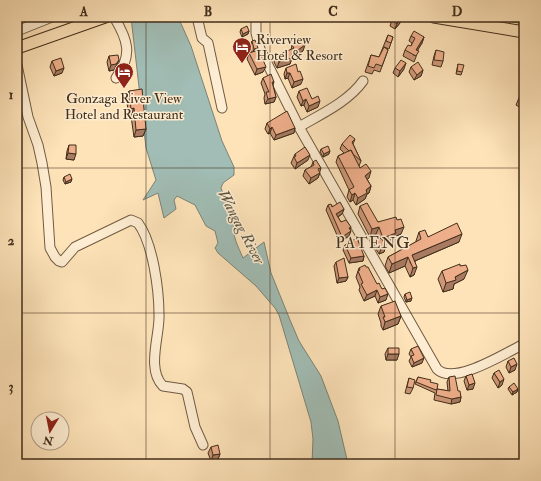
<svg xmlns="http://www.w3.org/2000/svg" width="541" height="481" viewBox="0 0 541 481" font-family="'IM FELL Double Pica',serif">
<rect width="100%" height="100%" fill="#fee3b9"/>
<filter id="stains"><feTurbulence type="fractalNoise" baseFrequency=".005" numOctaves="4"/><feColorMatrix values="0 0 0 0 .2 0 0 0 0 .09 0 0 0 0 .02 0 0 0 .5 -.17"/></filter>
<radialGradient id="worn" r=".72"><stop offset=".6" stop-color="#630" stop-opacity="0"/><stop offset="1" stop-color="#630" stop-opacity=".3"/></radialGradient>
<path fill="#c1c38e" stroke="#817854" d="M485,17h39v7z"/>
<path fill="#a1bdb5" stroke="#7b8477" d="M131,17h47l13,29 31,95 12,26v8l-11,8 -2,5 13,36c-2,12 4,22 9,34l21,-16 7,31 19,47 9,21 22,35 17,45 10,43h-36l1,-25 -2,-17 -32,-107 -4,-7 -19,-22 -38,-33 -3,-5 3,-5 -3,-12 -9,-5 -11,-21 -18,-9 -3,4 2,9 -12,9 -6,-25 -15,7 13,-20 -10,-32z"/>
<g fill="none" stroke-linecap="round" stroke-linejoin="round">
<g stroke="#705b42" stroke-width="11">
<path id="minor" d="M114,17c14,23 19,38 2,61
M197,17l5,21 6,5 14,65
M256,17v16l4,16 39,78 138,242c17,17 68,-16 87,-25
M17,31l35,-14
M17,65l11,52 10,28 4,18 4,24 4,61 5,9 4,4 3,1 13,-15 56,-27 7,3c15,20 21,67 21,92 1,20 -13,54 4,71l20,3 4,3 8,35 8,18
M299,127c22,-13 49,-25 64,-46"/>
</g>
<g stroke="#412e1a" stroke-width="13">
<path id="major" d="M434,17l90,15
M17,48l88,-31"/>
</g>
<use href="#minor" stroke="#feedd2" stroke-width="9"/>
<use href="#major" stroke="#fee3b9" stroke-width="11"/>
</g>
<path fill="#cd9677" stroke="#412e1a" d="M402,17l-2,6 -5,6 -5,-3 2,-6z
M241,29l8,2 -1,3 -6,3 -2,-5z
M388,35l5,2 -4,12 -5,-2 4,3 -8,22 -6,-2 -2,4 -7,-2 6,-17 8,2z
M411,36l13,1 -2,6 -5,8 -1,6 -2,5 -11,-6 2,-6 6,-4 1,-3 -3,-2z
M252,41l5,9 6,22 -8,3 -8,-16 2,-6 2,-1 -1,-5z
M292,45l11,6 -11,7 -2,6 -13,4 -3,-6 2,-6 15,-6z
M436,50l7,11 -2,6 -9,-2 2,-9z
M109,56l10,4 -5,10 -5,1 -2,-9z
M52,61l10,12 -8,3 -4,-9z
M458,64l4,8 -1,3 -5,-1z
M411,67l12,3 -2,6 -7,4 -5,-8z
M286,68l15,16 -9,4 -4,-10 -3,1 -1,-5z
M395,68l9,1 -6,8 -5,-4z
M263,78l11,4 -1,3 3,12 -2,5 -9,2 -1,-6 1,-4 -4,-11z
M524,86v24l-8,-5z
M129,91l17,38 -3,7 -9,1 -3,-21h-3l-1,-18z
M299,91l13,8 6,8 -11,5 -3,-7 -3,1 -4,-9z
M267,123l28,5 -1,5 -20,7 -4,-7 -2,1 -3,-5z
M355,139l-2,5 8,17 -2,5 1,2 9,10 -2,1 4,7 -2,7 -2,1 -2,5 -9,6 -3,-5 -3,2 -3,-5 2,-7 -13,-28 2,-6 6,-3 -4,-4 2,-5z
M69,145l5,15 -8,-1 1,-8z
M321,149l8,5 -6,3 -3,-5z
M295,154l13,6 -13,9 -4,-6z
M313,162l8,6 -3,10 -9,6 -6,-8 2,-6 6,-3z
M64,177l7,5 -6,2 -2,-4z
M328,205l16,4 -2,5 -4,3 3,5 9,8 -1,6 -9,6 -14,-32z
M360,206l18,16 23,12 -7,3 -1,4 -8,3 -1,8 -5,2 -5,-8 2,-5 2,-1 -2,-6 -6,3 -12,-23z
M419,232l9,5 31,5 -44,19 -1,14 -4,2 -5,-11 -16,7 -4,-7 3,-9 28,-15v-1z
M345,245l19,11 -1,5 -14,2 -6,-13z
M336,262l12,15 -2,4 -9,2 -3,-17z
M460,266l4,13 -10,5 -1,5 -10,3 -5,-13 4,-8z
M359,268l15,12 12,20 -8,3 -3,-7 -11,5 -5,-11 1,-3 -4,-10z
M405,294l6,7 -5,1 -2,-5z
M381,306l20,10 -3,8 -15,6 -2,-4v-3l-3,-9z
M388,348l9,12h-11l-1,-6z
M411,349l11,14 -10,4 -3,-6 2,-4 -2,-3z
M508,361l7,9 -6,3 -3,-6z
M494,373l8,12 -4,3 -6,-10z
M466,376l7,13 -6,1 -3,-9z
M418,377l12,5 7,7 11,2 -1,-9 2,-5 12,20 -1,5 -9,2 -17,-4 1,-7 -20,-9z
M409,378l4,10 -3,6 -5,-1z
M509,387l9,2 -1,3 -5,3 -4,-6z
M211,447l9,7 -2,5 -7,2 -3,-8z"/>
<path fill="#a77a61" stroke="#412e1a" d="M402,17l-2,6 -5,6 2,-5z
M249,31l-1,3 -6,3 1,-3z
M424,37l-2,6 -8,13 2,-6z
M305,45l-2,6 -11,7 -2,6 -13,4 2,-6z
M258,48l-2,5 -4,2 2,-6z
M119,60l-5,10 -5,1 2,-6z
M406,63l-2,6 -6,8 2,-6z
M266,67l-3,5 -8,3 2,-6z
M64,68l-2,5 -8,3 2,-5z
M423,70l-2,6 -7,4 3,-5z
M287,73h3l-2,5 -3,1z
M303,79l-2,5 -9,4 2,-6z
M276,97l-2,5 -9,2 3,-5z
M306,99l-2,6 -3,1 2,-5z
M320,101l-2,6 -11,5 2,-6z
M134,108l-3,8h-3l3,-7z
M272,127l-2,6 -2,1 2,-5z
M295,128l-1,5 -20,7 2,-5z
M146,129l-3,7 -9,1 2,-7z
M330,151l-1,3 -6,3 1,-3z
M68,153l8,1 -2,6 -8,-1z
M310,155l-2,5 -13,9 2,-6z
M371,171l-2,7 -7,5 3,-7z
M320,173l-2,5 -9,6 2,-6z
M72,179l-1,3 -6,2 1,-2z
M371,186l-2,7 -2,1 -2,5 -9,6 2,-7 8,-8z
M355,193l-2,7 -3,2 2,-7z
M344,209l-2,5 -8,5 2,-5z
M351,227l-2,5 2,-1 -2,5 -9,6 2,-5z
M379,227l-3,7 -6,3 2,-8z
M404,227l-3,7 -7,3 -1,4 -12,5 2,-8 12,-8z
M462,234l-3,8 -49,21 2,-8z
M386,246l-2,6 -5,2 2,-5z
M364,256l-1,5 -14,2 2,-5z
M408,257l-3,9 -16,7 3,-9z
M417,267l-3,8 -4,2 3,-9z
M468,270l-4,9 -10,5 -1,5 -10,3 3,-9 9,-6z
M348,277l-2,4 -9,2 2,-5z
M377,290l-2,6 -11,5 3,-6z
M388,294l-2,6 -8,3 2,-6z
M412,298l-1,3 -5,1 1,-2z
M401,316l-3,8 -15,6 2,-8z
M388,354h11l-2,6h-11z
M424,358l-2,5 -10,4 2,-4z
M517,364l-2,6 -6,3 2,-6z
M504,379l-2,6 -4,3 2,-6z
M475,383l-2,6 -6,1 2,-5z
M518,389l-1,3 -5,3 1,-3z
M461,397l-1,5 -9,2 1,-5z
M220,454l-2,5 -7,2 2,-6z"/>
<path fill="#eeae8a" stroke="#412e1a" d="M394,17h8l-5,7 -5,-4z
M247,26l2,5 -6,3 -2,-5z
M414,31l10,6 -8,13 3,1 -3,5 -11,-6 3,-5 3,1 4,-8 -4,-2z
M388,35l5,2 -2,6 -5,-2z
M301,39l4,6 -14,10 1,3 -13,4 -3,-6 18,-8 -2,-3z
M255,40l3,8 -4,1 -2,-8z
M384,47l4,3 -6,16 -6,-2 -2,4 -6,-2 3,-11 8,2z
M259,50l7,17 -9,2 -8,-16z
M436,50l8,2 -1,9 -9,-1z
M118,55l1,5 -3,4 -5,1 -2,-9z
M61,58l3,10 -8,3 -4,-10z
M401,60l5,3 -6,8 -5,-3z
M418,62l5,8 -6,5 -6,-8z
M296,64l2,8 2,-1 3,8 -9,3 -4,-9h-3l-1,-5z
M458,64l6,1 -2,7 -5,-1z
M271,74l3,8h-2l4,15 -8,2 -2,-7h3l-6,-14z
M307,88l5,11 6,-3 2,5 -11,5 -3,-7 -3,2 -4,-10z
M142,89l4,40 -10,1 -2,-22 -3,1 -2,-18z
M524,90v11l-5,-4z
M287,111l8,17 -19,7 -4,-8 -2,2 -3,-6z
M350,135l5,4 -3,3 9,19 -8,-7 -2,-4 -2,1 -7,-7z
M69,145h7v9l-8,-1z
M328,146l2,5 -6,3 -3,-5z
M305,147l5,8 -13,8 -3,-6 2,-1 -1,-2z
M351,150l9,18 6,-4 5,7 -6,5 6,10 -5,4 1,3 -9,5 -3,-5 -3,2 -3,-5 5,-3 -16,-31z
M316,160l5,8 -3,1 2,4 -9,5 -6,-8 9,-5 -1,-3z
M70,174l2,5 -6,3 -2,-5z
M340,202l4,7 -8,5 5,8 5,-2 5,7 -2,1 2,3 -9,6 -14,-32 3,-1 1,3z
M367,203l11,19 18,-5 1,3 4,-1 3,8 -9,3 1,3 -13,5 -4,-11 -7,2 -12,-23z
M457,223l5,11 -50,21 5,12 -4,1 -5,-11 -16,7 -4,-7 33,-18 -2,-7 6,-2 3,7z
M357,238l7,18 -13,2 -6,-13z
M381,238l5,8 -5,3 -5,-8z
M344,258l4,19 -9,1 -3,-16z
M460,264v2l6,-1 2,5 -13,7 1,3 -10,3 -4,-12z
M365,265l1,2h2l9,17 2,-1 3,6 3,-1 3,6 -8,3 -3,-7 -10,5 -6,-11 2,-1 -5,-12 2,-1 -1,-2z
M410,292l2,6 -5,2 -2,-6z
M395,301l6,15 -16,6 -2,-5h2l-4,-11z
M418,346l6,12 -10,5 -3,-7 3,-1 -3,-6z
M388,348h11v6h-11z
M514,358l3,6 -6,3 -3,-6z
M499,370l5,9 -4,3 -6,-9z
M472,374l3,9 -6,2 -3,-9z
M455,376l3,15h2l1,6 -9,2 -16,-4 1,-6 13,2 -1,-14z
M418,377l13,3 -1,2 8,2 -1,5 -1,1 -20,-8z
M409,378l6,2 -2,8 -6,-1z
M514,383l4,6 -5,3 -4,-5z
M218,445l2,9 -7,1 -2,-8z"/>
<path fill="none" stroke="#412e1a" stroke-width="1" stroke-opacity="0.55" d="M146,17v447M270,17v447M395,17v447M17,168h507M17,313h507"/>
<defs>
<g id="hotel-pin" transform="scale(1)"><path d="M0 17L-7.5 6A9.5 9.5 0 1 1 7.5 6Z" fill="#8f2418" stroke="#feedd2"/><path d="M-6-4.5h1.5V1H6V5H4.5V3h-9V5H-6ZM-4 0a1.8 1.8 0 1 1 3.6 0ZM.5 0V-2.5h3Q6-2.5 6 0Z" fill="#fff"/></g>
</defs>
<g fill-rule="evenodd">
<use href="#hotel-pin" x="242" y="47"/>
<use href="#hotel-pin" x="124" y="72"/>
</g>
<g text-anchor="middle" dominant-baseline="central" stroke-width="3" stroke-linejoin="round" paint-order="stroke">
<g font-size="14" fill="#412e1a" stroke="#feedd2" text-anchor="start">
<text x="256" y="39">Riverview<tspan x="256" dy="16">Hotel &amp; Resort</tspan></text>
<text x="124" y="98" text-anchor="middle">Gonzaga River View<tspan x="124" dy="16">Hotel and Restaurant</tspan></text>
</g>
<g font-size="15" font-style="italic" fill="#595241" stroke="#feedd2">
<text transform="translate(241 227) rotate(62)">Wangag River</text>
</g>
<g font-size="16" letter-spacing="1" fill="#412e1a" stroke="#feedd2">
<text x="373" y="243">PATENG</text>
</g>
</g>
<rect width="541" height="481" fill="none" stroke="#fee3b9" stroke-width="44"/>
<g transform="translate(50 431) rotate(190)"><circle r="19" fill="#feedd2" stroke="#b2a188"/>
<path d="M0-3L7 15L0 10L-7 15Z" fill="#8f2418"/>
<text y="-6" font-size="11" font-weight="bold" text-anchor="middle" fill="#412e1a">N</text>
</g>
<rect x="22" y="22" width="497" height="437" fill="none" stroke="#412e1a" stroke-width="1.5"/>
<g font-size="13" text-anchor="middle" font-weight="bold" fill="#412e1a">
<text x="84" y="16">A</text>
<text x="208" y="16">B</text>
<text x="333" y="16">C</text>
<text x="457" y="16">D</text>
<text x="11" y="99">1</text>
<text x="11" y="245">2</text>
<text x="11" y="391">3</text>
</g>
<rect width="100%" height="100%" filter="url(#stains)"/>
<rect width="100%" height="100%" fill="url(#worn)"/>
</svg>
